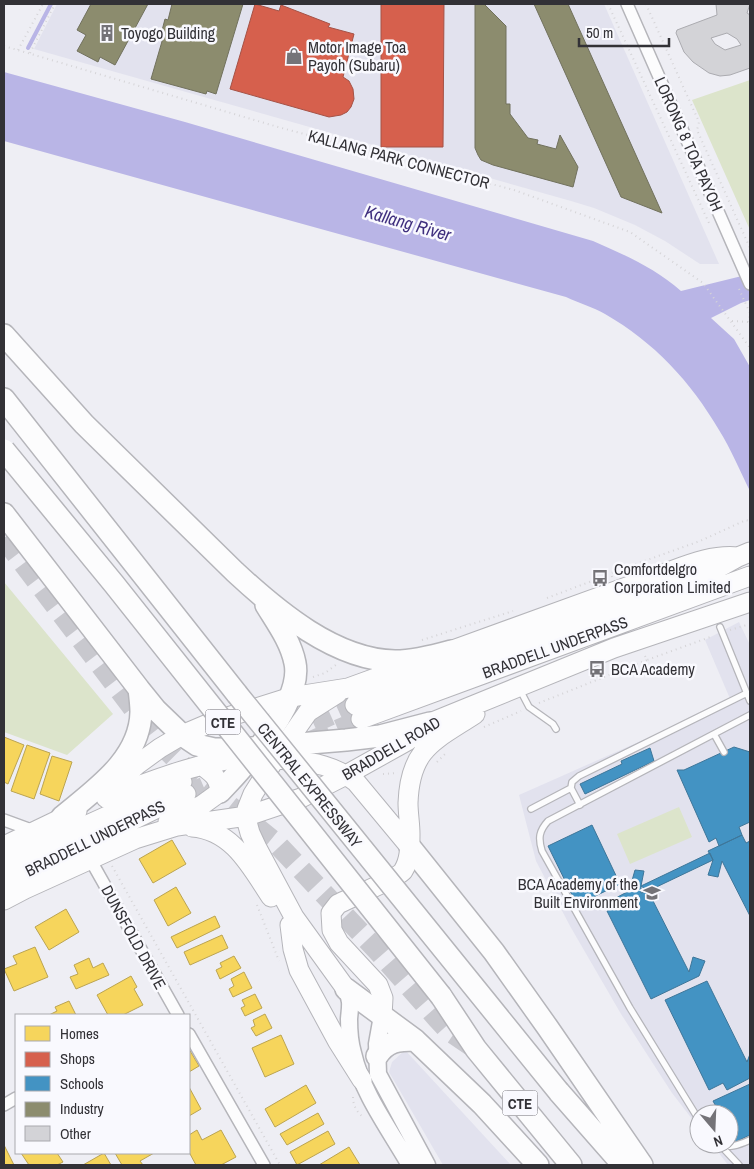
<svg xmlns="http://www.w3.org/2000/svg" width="754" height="1169" viewBox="0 0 754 1169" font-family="'Archivo Narrow',sans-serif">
<rect width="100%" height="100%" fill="#eeeef4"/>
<path fill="#e2e2ee" d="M57,4h547l115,260h-19l-35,-23 -30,-16 -41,-17 -23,-7 -537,-152z
M739,622l11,23v520h-22l-16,-21h17v-30h-30v14l-27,-35 -51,-79 -51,-88 -34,-65 -17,-66 212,-94 -26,-61z
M405,1050l106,115h-68l-54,-93 3,-10z"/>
<path fill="#dce4cb" d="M750,80v150l-58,-130z
M4,582l109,132 -46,41 -63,-23z
M679,807l13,30 -62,27 -13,-30z"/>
<path fill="#b9b5e6" d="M4,72l181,50 408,119c32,14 62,27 88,50l69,-17v26l-9,3 -30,15 23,21 16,28v124c-10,-20 -19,-42 -31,-61 -28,-48 -65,-88 -114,-116 -12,-7 -26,-11 -39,-17l-562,-156z"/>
<path fill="#f6d55c" stroke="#bba451" d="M4,737l20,8 -16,39 -4,-2z
M27,745l23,8 -16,46 -23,-8z
M52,756l20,6 -13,39 -19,-7z
M172,840l14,24 -33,19 -14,-24z
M176,887l15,26 -23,13 -14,-26z
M66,909l13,23 -30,18 -14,-23z
M215,916l5,11 -43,21 -6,-11z
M222,935l6,13 -38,17 -6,-13z
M35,947l13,30 -34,14 -10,-22 13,-5 -4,-8z
M234,956l7,12 -21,11 -4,-9 6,-3 -2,-4z
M89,958l4,10 10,-5 6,12 -33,14 -6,-12 8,-3 -4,-9z
M244,972l8,16 -19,9 -4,-8 5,-3 -3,-7z
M131,976l6,11 -3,2 9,16 -20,10h-15l-11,-20z
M255,994l7,14 -17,8 -4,-8 4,-2 -3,-6z
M69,1001l7,14h-27l8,-4 -2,-4z
M265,1014l7,14 -16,8 -5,-8 4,-2 -2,-6z
M281,1035l13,29 -29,13 -13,-29z
M189,1049l10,17 -10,6z
M306,1085l10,18 -41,24 -10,-18z
M189,1087l12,22 -12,7z
M318,1113l6,11 -37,21 -7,-11z
M197,1130l5,10 19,-10 15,27 -15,8h-25l-7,-13v-17z
M328,1131l7,13 -38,21 -7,-13z
M4,1145l10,20h-10z
M349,1147l11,18h-41z
M21,1153h36l6,9 -6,3h-28z
M104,1153l7,12h-28z
M115,1153h39l-14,8 3,4h-21z"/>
<path fill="#d6604d" stroke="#a55246" d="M255,4l24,7 2,-6 49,19 -2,3 26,7 -11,43 6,4 4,8 1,10 -3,8 -4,5 -6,3 -12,2 -99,-28z
M381,4h63l-1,143h-62z"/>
<path fill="#4393c3" stroke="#3e7699" d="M734,747l16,5v70l-11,5 3,8 -23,11 -3,-8 -7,4 -32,-72h7z
M650,748l4,13 -69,33 -5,-10 42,-20 -1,-3z
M592,825l28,59 -43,21 -29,-59z
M742,835l4,8 4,-2v75l-28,-55 -4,16 -10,-2 5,-15 -5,-9z
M710,853l3,7 -65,31 -7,-5z
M635,870l9,1 -3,15v7l7,-2 41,81 4,-15 12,4 -6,15 -48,23 -44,-88 4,-2 -3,-7 21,-11z
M707,981l40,81 3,-8v24l-23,12 -4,-7 -14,7 -44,-90z
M750,1084v51l-17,8 -4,-9v-20h-9l-7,-13z"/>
<path fill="#8c8c6e" stroke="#71715d" d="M91,4h57l-33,61 -15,-8 -2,5 -21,-11 9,-16 -9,-5z
M172,4h71l-27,90 -9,-3 -1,3 -55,-15 12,-41h-3l5,-19 3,1z
M475,4h9l22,22v78h4v10l18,24 10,2 -1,4 19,5 4,-14 18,32 -5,20 -80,-22 -12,-5 -3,-5 -3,-7z
M534,4h34l94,209 -41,-16z"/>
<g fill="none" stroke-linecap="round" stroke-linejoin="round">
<path stroke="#b9b5e6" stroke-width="4" d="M28,48l23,-44"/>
</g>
<path fill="#d3d3d7" stroke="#ababb0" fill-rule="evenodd" d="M716,4h34l-3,9 3,2v53l-20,7 -10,1 -11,-3 -16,-11 -9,-10 -8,-19 1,-3 40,-15zM727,33l10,6 4,6 -16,5 -10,-6 -4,-6z"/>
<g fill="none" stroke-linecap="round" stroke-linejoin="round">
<path stroke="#c8c8ce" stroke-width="19" stroke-dasharray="19 9" stroke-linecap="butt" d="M288,735l67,-30
M312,740l49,-21
M186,794l45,-19"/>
<path stroke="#c8c8ce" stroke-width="21" stroke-dasharray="21 11" stroke-linecap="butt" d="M4,538l155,204 37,37 81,65 101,107 59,67 11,12 28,19"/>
<g stroke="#b5b5ba" stroke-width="8">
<path id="service" d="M720,627l30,74
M519,688l10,19 24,17 3,5
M714,734l10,18
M571,788l9,17
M531,809l40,-21 1,-6 7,-6 168,-83
M699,1120l-69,-112 -88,-157c-4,-13 -3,-20 6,-30l202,-106
M716,1144c12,5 23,1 34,-4
M722,1147l17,18"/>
</g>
<g stroke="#b5b5ba" stroke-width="14">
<path id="minor" d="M627,4l123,280
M4,820l30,11
M90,859l88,156
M189,1034l75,131
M4,1105l12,-7"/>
</g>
<g stroke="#b5b5ba" stroke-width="19">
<path id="secondary" d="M346,989c6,13 4,17 3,30 0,11 1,24 4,34 9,40 37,77 57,112
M382,1016l-5,28 1,30 49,91"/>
</g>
<g stroke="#b5b5ba" stroke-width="21">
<path id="trunk" d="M338,693l-30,19 -33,47 -22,35 -6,15v13l3,11 7,15 37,69 52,72
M355,705l356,-133 27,-15 12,-5
M361,719l389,-143
M104,794l34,-30 22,-16 22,-13 33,-14 76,-24 57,-9 309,-112c26,-9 53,-22 81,-19
M106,798c46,-17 93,-37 144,-41 12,0 25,2 38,3 26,2 47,6 68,22l54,65
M168,822l34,-17 18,-13c-1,-14 -7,-19 -19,-27
M192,827c41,3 59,40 79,70
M4,846l73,-35
M4,863l178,-81
M4,883l182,-89
M4,900l21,-11 110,-50 42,-13 70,-10 54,-18 45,-23 61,-34 23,-18 184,-75 136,-46
M290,925l3,24 6,21 39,72 24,38
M382,1016l1,-18 -5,-13 -39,-42 -7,-13 -1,-17 7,-9c10,-5 61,-27 65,-33 7,-11 7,-24 7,-37 0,-10 -2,-21 -2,-31 2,-55 26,-62 67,-89"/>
</g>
<g stroke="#b5b5ba" stroke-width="24">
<path id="motorway" d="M4,335l80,89 151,148c42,39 100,88 160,89 19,0 38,-5 56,-10
M4,399l233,295
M4,514l135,175 17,21 26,25 15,10 17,4h24l108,-9 34,-4 50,-13
M220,792c25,-26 83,-90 75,-129 -4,-21 -18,-40 -29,-58
M62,817c32,-27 78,-57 79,-105 0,-7 -1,-15 -2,-23
M410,847l84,105 54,76 94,137
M346,989l69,51 67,64 56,61
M441,996l35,53 95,116
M377,1056c10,-15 21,-16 38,-16
M559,1092l64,73"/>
</g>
<path stroke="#d5d4d7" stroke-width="2" stroke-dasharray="1 4" stroke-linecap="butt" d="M608,4l101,219
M646,4l53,118 -2,8 53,118
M4,46l274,81 236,63 116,42 73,51 47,65
M18,50l25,-46
M30,53l25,-49
M739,289l11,24 -1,9
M732,321l17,1
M612,577l-1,-4 89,-32 46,-21 4,1
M547,598l53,-20
M730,630l20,-6
M422,640l91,-29
M645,656l2,4 66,-24
M313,677l12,-4 12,-9
M539,703l108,-43
M484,727l37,-16
M437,762l9,-9
M383,774l15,-1
M112,866l168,299
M257,905l22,56
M353,1097c0,9 4,15 11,21"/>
<use href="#service" stroke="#fcfcfd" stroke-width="5.5"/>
<use href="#minor" stroke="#fcfcfd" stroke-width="11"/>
<use href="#secondary" stroke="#fcfcfd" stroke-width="16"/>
<use href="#trunk" stroke="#fcfcfd" stroke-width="19"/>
<use href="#motorway" stroke="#fcfcfd" stroke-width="21"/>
<g stroke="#b5b5ba" stroke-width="24" stroke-linecap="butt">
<path id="motorway-bridge" d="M4,450l110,134 327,412
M237,694l322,398"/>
</g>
<use href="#motorway-bridge" stroke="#fcfcfd" stroke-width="21"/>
</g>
<defs>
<g id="building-bare" transform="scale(1.35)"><path d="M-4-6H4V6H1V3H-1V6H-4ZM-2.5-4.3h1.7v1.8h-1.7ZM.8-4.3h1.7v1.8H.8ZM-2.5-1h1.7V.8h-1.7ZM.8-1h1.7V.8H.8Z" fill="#747378" stroke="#f9f9fe" stroke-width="2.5" paint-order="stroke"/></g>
<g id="shop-bare" transform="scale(1.35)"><path d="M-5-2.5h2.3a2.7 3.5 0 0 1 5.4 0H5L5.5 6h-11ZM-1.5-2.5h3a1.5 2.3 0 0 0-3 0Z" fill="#747378" stroke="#f9f9fe" stroke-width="2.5" paint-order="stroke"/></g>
<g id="bus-bare" transform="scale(1.35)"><path d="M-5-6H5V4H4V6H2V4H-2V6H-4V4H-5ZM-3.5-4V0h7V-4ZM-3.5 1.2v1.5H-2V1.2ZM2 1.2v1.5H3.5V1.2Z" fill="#747378" stroke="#f9f9fe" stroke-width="2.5" paint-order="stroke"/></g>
<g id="university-bare" transform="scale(1.35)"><path d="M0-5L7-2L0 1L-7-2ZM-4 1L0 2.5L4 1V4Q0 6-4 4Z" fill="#747378" stroke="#f9f9fe" stroke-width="2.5" paint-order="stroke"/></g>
</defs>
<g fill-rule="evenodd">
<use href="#building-bare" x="107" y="33"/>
<use href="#shop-bare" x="294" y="56"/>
<use href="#bus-bare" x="600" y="578"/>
<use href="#bus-bare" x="597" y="669"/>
<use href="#university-bare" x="652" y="893"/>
</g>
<g text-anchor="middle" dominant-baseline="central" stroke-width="5" stroke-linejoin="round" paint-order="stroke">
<g fill="#f9f9fe" stroke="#6e6d72" stroke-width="1">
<rect x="205.5" y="709.5" width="35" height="25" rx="4"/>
<rect x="502.5" y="1090.5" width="35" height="25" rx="4"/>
</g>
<g font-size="15" font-weight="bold" fill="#323136">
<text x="223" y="722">CTE</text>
<text x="520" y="1103">CTE</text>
</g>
<g font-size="16" fill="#323136" stroke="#f9f9fe" text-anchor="start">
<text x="121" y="33">Toyogo Building</text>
<text x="308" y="47">Motor Image Toa<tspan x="308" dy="18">Payoh (Subaru)</tspan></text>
<text x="614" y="569">Comfortdelgro<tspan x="614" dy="18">Corporation Limited</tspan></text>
<text x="611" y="669">BCA Academy</text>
<text x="638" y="884" text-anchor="end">BCA Academy of the<tspan x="638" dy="18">Built Environment</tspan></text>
</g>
<g font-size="16" fill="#323136" stroke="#f9f9fe">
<text transform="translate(689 144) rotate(66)">LORONG 8 TOA PAYOH</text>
<text transform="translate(399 159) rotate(15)">KALLANG PARK CONNECTOR</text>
<text transform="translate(555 647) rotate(-20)">BRADDELL UNDERPASS</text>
<text transform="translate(391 748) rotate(-30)">BRADDELL ROAD</text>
<text transform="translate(310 785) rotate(51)">CENTRAL EXPRESSWAY</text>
<text transform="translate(95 838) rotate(-26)">BRADDELL UNDERPASS</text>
<text transform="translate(134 937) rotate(61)">DUNSFOLD DRIVE</text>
</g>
<g font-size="18" font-style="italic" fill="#3f2f7e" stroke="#f9f9fe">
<text transform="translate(408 223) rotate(16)">Kallang River</text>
</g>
</g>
<rect width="754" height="1169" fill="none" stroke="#323136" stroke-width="10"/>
<rect x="15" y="1014" width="175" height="140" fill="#f9f9fe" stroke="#a9a9ae"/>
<rect x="25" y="1026" width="25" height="15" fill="#f6d55c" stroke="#a9a9ae"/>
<text x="60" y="1039" font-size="15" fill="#323136">Homes</text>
<rect x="25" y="1052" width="25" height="15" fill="#d6604d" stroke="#a9a9ae"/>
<text x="60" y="1064" font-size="15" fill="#323136">Shops</text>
<rect x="25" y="1076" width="25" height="15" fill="#4393c3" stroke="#a9a9ae"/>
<text x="60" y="1089" font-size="15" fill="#323136">Schools</text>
<rect x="25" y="1102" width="25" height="15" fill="#8c8c6e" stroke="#a9a9ae"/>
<text x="60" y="1114" font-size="15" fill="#323136">Industry</text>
<rect x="25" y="1126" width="25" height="15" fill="#d3d3d7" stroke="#a9a9ae"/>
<text x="60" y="1139" font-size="15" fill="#323136">Other</text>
<g transform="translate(714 1129) rotate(161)"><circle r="24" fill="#f9f9fe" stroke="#a9a9ae"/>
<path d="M0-4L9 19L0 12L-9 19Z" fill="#747378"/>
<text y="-8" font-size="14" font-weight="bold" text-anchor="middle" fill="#323136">N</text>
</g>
<path d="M579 38v8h90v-8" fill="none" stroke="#323136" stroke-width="2.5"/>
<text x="586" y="38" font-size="15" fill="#323136" stroke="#f9f9fe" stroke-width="4" paint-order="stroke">50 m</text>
</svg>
